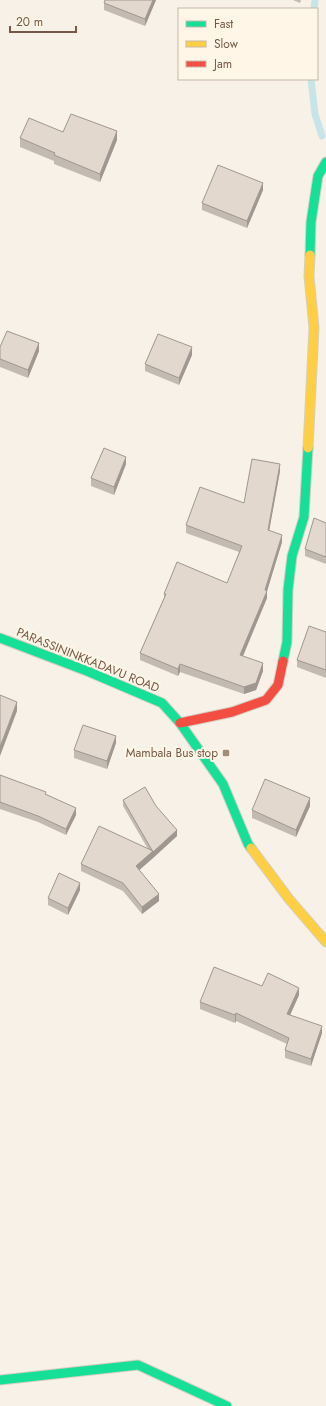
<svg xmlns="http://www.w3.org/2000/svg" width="326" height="1406" viewBox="0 0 326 1406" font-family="Jost,sans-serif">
<rect width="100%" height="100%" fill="#f7f1e7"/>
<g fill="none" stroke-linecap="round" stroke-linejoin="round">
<path stroke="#c7e5e8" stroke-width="7" d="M314,9l1,-9
M311,79l4,35 7,22"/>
<g stroke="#d8cdc3" stroke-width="11">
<path id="fast" d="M310,255l1,-33 7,-46 8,-14
M0,638l87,33 75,32 18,20 43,61 25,60 3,4
M283,661l4,-19 1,-52 4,-34 12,-39 4,-69
M0,1380l138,-15 89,41"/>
</g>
<g stroke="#d8cdc3" stroke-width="11">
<path id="slow" d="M308,448l6,-120 -5,-52 1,-21
M251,848l38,51 37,43"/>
</g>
<g stroke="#d8cdc3" stroke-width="11">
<path id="jam" d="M180,723l52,-11 34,-12 12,-15 5,-24"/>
</g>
<use href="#fast" stroke="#16e098" stroke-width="9"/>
<use href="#slow" stroke="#ffcf43" stroke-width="9"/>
<use href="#jam" stroke="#f24e42" stroke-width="9"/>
</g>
<path fill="#c3bab1" d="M156,0l-11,26 -41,-16v-7z
M293,0h8l-1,3z
M63,132l54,8 -17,42 -46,-18v-3l-34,-14v-9z
M263,190l-16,38 -45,-18v-7z
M0,347l39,4 -11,27 -28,-11z
M192,355l-13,30 -34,-14v-7z
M126,464l-12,31 -23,-9v-8z
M280,471l-11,60 13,11 -15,49v7l-24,58 20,15 -7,19 -12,4 -64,-22 -2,4 -38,-16v-7l24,-55v-4l63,-11 12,-31 -53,-19v-8l58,-22z
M326,523v41l-21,-8v-7z
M326,632v46l-29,-11v-7z
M116,743l-9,26 -33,-11v-8z
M0,775l46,19 30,21 -10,20 -28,-13 -38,-13z
M123,800l33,6 21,30 -24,22v-1v1l-14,12 20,31 -17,13 -19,-23 -42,-20v-7l67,-15 -25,-43z
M310,806l-14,31 -44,-19v-8z
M80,890l-12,25 -20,-10v-7z
M262,986l37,9 -9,20 32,18 -11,33 -26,-8v-8l2,-6 -51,-23 -1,2 -35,-14v-7z"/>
<path fill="#9f9790" d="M153,0h3l-11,26v-7z
M117,131v9l-17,42v-8z
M263,183v7l-16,38v-7z
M39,343v8l-11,27v-8z
M192,347v8l-13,30v-7z
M126,457v7l-12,31v-8z
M280,464v7l-12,66v-7z
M282,535v7l-15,49v7l-27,65v-8l25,-65z
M263,663v8l-7,19 -12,4v-7z
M180,664v8l-2,4v-7z
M17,702v9l-17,45v-9z
M116,736v7l-9,26v-8z
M310,798v8l-14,31v-7z
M76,808v7l-10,20v-6z
M177,830v6l-24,22v-6z
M153,851v7l-17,15v-7z
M80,883v7l-12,25v-7z
M159,894v7l-17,13v-7z
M299,988v7l-12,27v-8z
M236,1013v8l-1,2v-8z
M322,1026v7l-11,33v-7z"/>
<path fill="#e3d8ce" stroke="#9f9790" d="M105,0h48l-8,19 -41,-16z
M71,114l46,17 -17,43 -46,-19 1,-2 -35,-15 9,-20 34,14z
M218,165l45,18 -16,38 -45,-18z
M7,331l32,12 -11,27 -28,-11v-12z
M158,334l34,13 -13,31 -34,-14z
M104,448l22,9 -12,30 -23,-9z
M252,459l28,5 -12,66 14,5 -17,55 2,1 -27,64 23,8 -7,20 -12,4 -64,-23 -2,5 -38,-16 26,-59h-2l13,-32 50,21 15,-37 -56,-21 14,-38 44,16z
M314,518l12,5v34l-21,-8z
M309,626l17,6v38l-29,-10z
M0,695l17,7 -17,45z
M83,725l33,11 -9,25 -33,-11z
M0,775l46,17 -1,2 31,14 -10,21 -28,-13 -38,-14z
M265,779l45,19 -14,32 -44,-20z
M145,787l11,19 21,24 -24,22 -30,-52z
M99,826l54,25 -17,15 23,28 -17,13 -19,-24 -42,-19z
M59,873l21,10 -12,25 -20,-10z
M214,967l48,19 6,-13 31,15 -12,26 35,12 -11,33 -26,-9 4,-12 -53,-25 -1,2 -35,-13z"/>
<rect fill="#a38e7e" stroke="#fff6e7" stroke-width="1.5" x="222" y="749" width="8" height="8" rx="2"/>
<g text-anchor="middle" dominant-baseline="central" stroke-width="4" stroke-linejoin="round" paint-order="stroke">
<g font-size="12" fill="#765846" stroke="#fff6e7">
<text transform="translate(88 660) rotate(22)">PARASSININKKADAVU ROAD</text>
</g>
<g font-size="12" fill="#765846" stroke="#fff6e7" text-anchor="end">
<text x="218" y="753">Mambala Bus stop</text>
</g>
</g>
<rect x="178" y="8" width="140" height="72" fill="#fff6e7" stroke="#c8b7a7"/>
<rect x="186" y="21" width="20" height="6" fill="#16e098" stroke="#c8b7a7"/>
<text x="214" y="28" font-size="12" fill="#765846">Fast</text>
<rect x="186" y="41" width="20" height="6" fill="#ffcf43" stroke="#c8b7a7"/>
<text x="214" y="48" font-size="12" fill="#765846">Slow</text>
<rect x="186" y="61" width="20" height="6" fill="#f24e42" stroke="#c8b7a7"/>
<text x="214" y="68" font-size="12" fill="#765846">Jam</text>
<path d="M10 26v6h66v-6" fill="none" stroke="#765846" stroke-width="2"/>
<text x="16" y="26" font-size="12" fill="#765846" stroke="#fff6e7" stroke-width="3" paint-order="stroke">20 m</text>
</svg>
